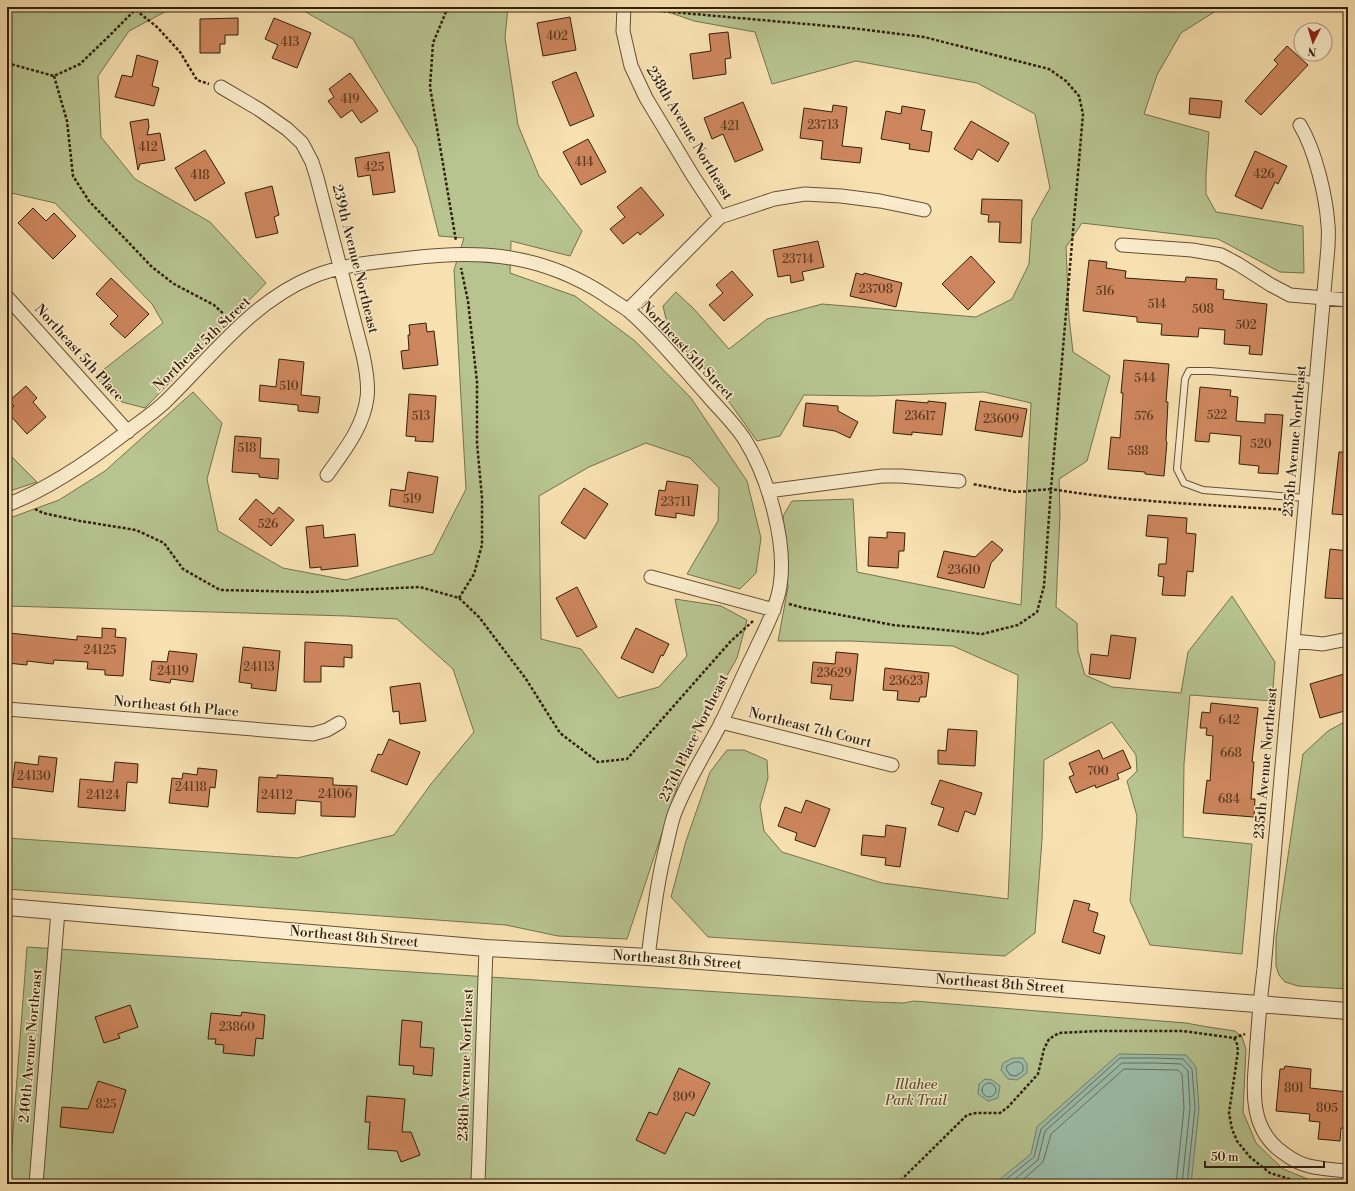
<svg xmlns="http://www.w3.org/2000/svg" width="1355" height="1191" viewBox="0 0 1355 1191" font-family="'Libre Bodoni',serif">
<rect width="100%" height="100%" fill="#f8e1b1"/>
<filter id="stains"><feTurbulence type="fractalNoise" baseFrequency=".005" numOctaves="4"/><feColorMatrix values="0 0 0 0 .2 0 0 0 0 .09 0 0 0 0 .02 0 0 0 .5 -.17"/></filter>
<radialGradient id="worn" r=".72"><stop offset=".6" stop-color="#630" stop-opacity="0"/><stop offset="1" stop-color="#630" stop-opacity=".3"/></radialGradient>
<path fill="#b7c490" stroke="#74724e" d="M7,7h167l-45,24 -31,45 3,61 34,42 75,43 56,61 -121,125 -23,-6 -28,-25 69,-54 -11,-19 -97,-101 -48,-11z
M185,7h323l-3,31 13,87 21,51 43,55 -12,25 -59,-15 -1,32 65,23 60,45 56,57 56,83 14,57 -5,35 -16,16 -53,-15 31,-53 1,-33 -29,-30 -44,-15 -57,24 -50,29 2,143 40,10 37,49 41,-11 28,-31 -12,-57 46,7 26,14 -10,38 -41,72 -69,209 -69,-3 -52,-11 -499,-36v-51l290,20 97,-23 37,-51 43,-52 -21,-63 -56,-50 -50,-3 -340,-10v-87l52,-19 46,-29 88,-79 29,31 -15,56 11,52 65,37 63,12 87,-26 33,-65 -12,-219 10,-32 -25,-2 -22,-88 -64,-109 -56,-32z
M654,7h568l-41,26 -24,42 -13,39 65,18 -3,43v19l10,18 87,14 1,47 -24,-1 -62,-33 -136,-16 -16,24 3,70 4,35 37,24 -23,85 -28,18 1,35 -4,93 21,16 1,28 7,24 27,12 69,6 7,-41 44,-56 43,66 -3,39 -82,-6 -6,69 -1,73 69,7 -10,110 -92,-9 -20,-44 7,-85 -10,-35 10,-10 -1,-16 -24,-33 -68,38 -2,80 -7,93 -30,23 -297,-19 -37,-40 15,-56 24,-69 17,-22h17l23,10 1,18 -8,28 4,25 18,21 100,31 126,16 10,-224 -65,-29 -102,-5h-73l10,-54 -5,-71 9,-15 61,-2 4,73 164,33 10,-202 -47,-11 -112,4 -68,-1 -24,41 -23,5 -50,-70 -37,-35 -7,-30 13,-14 18,17 35,40 38,-30 55,-15 154,13 36,-18 17,-35 3,-44 18,-32 -15,-74 -58,-31 -121,-22 -84,23 -17,-52 -61,-11z
M7,452l30,30 -30,10z
M1348,720v269l-50,-3 -13,-4 -6,-7 -3,-9v-28l27,-184 25,-23z
M27,947l847,55 30,1 10,-2 272,22 22,4 27,4 7,6 4,12 -3,63 13,31 27,26 32,13 16,2h-1322z"/>
<path fill="#9dbeab" stroke="#727f6c" d="M1119,1054l67,1 10,12 3,41 -8,76h-191l-1,-4 32,-26 6,-27z
M1013,1058h10l4,6v9l-10,7 -9,-1 -7,-9 2,-7z
M985,1079l7,1 8,6 -2,12 -10,3 -10,-7 1,-10z"/>
<g fill="none" stroke-linecap="round" stroke-linejoin="round">
<path stroke="#686f5c" stroke-width="1" d="M1015,1062h5l3,3v6l-7,5 -6,-1 -4,-6 1,-3z
M982 1090a7 7 0 1 1 14 0a7 7 0 1 1-14 0Z
M1003,1184l1,-3 30,-24 7,-28 79,-71h35l28,1 9,10 3,39 -8,76
M1009,1184l29,-24 7,-29 77,-68h33l26,1 7,7 2,37 -8,76
M1018,1184l25,-22 8,-28 73,-65 54,1 4,4 2,34 -8,76"/>
</g>
<path fill="#cd865d" stroke="#32200d" d="M570,17l6,33 -33,6 -6,-33z
M238,18v17h-13v9h-5v9h-20v-34z
M274,18l37,15 -14,35 -25,-10 6,-13 -13,-6z
M728,32l3,26 -6,1 1,15 -33,5 -3,-25 21,-3 -2,-17z
M1287,46l21,19 -47,50 -16,-14 33,-37 -4,-4z
M137,55l21,6 -6,25 7,2 -5,18 -39,-9 7,-22 10,2z
M576,72l18,44 -24,10 -18,-44z
M350,73l28,38 -17,12 -9,-13 -11,8 -13,-17 6,-4 -5,-8z
M1190,98l32,3 -2,17 -31,-4z
M743,102l20,48 -28,12 -12,-28 -11,5 -8,-21z
M833,105l14,2 -5,39 20,2 -2,15 -39,-4 2,-18 -23,-3 4,-30 28,4z
M902,106l23,4 -4,20 11,2 -3,20 -20,-3 1,-5 -29,-5 5,-28 15,3z
M148,119l1,8 -2,8 13,-2 5,27 -25,4 -2,6 -8,-48z
M971,121l38,22 -11,19 -20,-13 -6,11 -18,-11z
M588,139l18,33 -25,13 -18,-33z
M205,150l20,33 -30,18 -20,-33z
M1255,151l32,15 -9,18 -3,-2 -13,27 -27,-13z
M389,152l6,40 -22,3 -3,-20 -12,2 -3,-19z
M272,186l7,29 -5,2 4,16 -22,5 -11,-45z
M641,187l23,28 -24,20 -2,-3 -15,12 -13,-15 15,-12 -8,-10z
M982,199l40,1 -1,43 -22,-1 1,-20h-12l1,-7 -8,-1z
M33,208l13,13 8,-8 22,23 -23,23 -35,-36z
M818,241l6,26 -22,5 2,8 -13,3 -1,-8 -12,2 -5,-27z
M971,256l24,26 -27,28 -26,-26z
M1089,260l18,2 -1,6 20,3 -1,7 60,4 1,-5 31,2 -1,10 8,1 -1,9 44,5 -5,51 -13,-1 1,-8 -26,-2 1,-14 -26,-2 -1,9 -37,-2 1,-11 -25,-2v-5l-54,-6z
M732,271l21,24 -29,26 -15,-16 14,-12 -7,-8z
M856,273l7,2 1,-2 38,10 -6,24 -46,-11z
M111,278l38,36 -24,24 -15,-14 8,-8 -22,-22z
M426,323l1,9 7,-1 4,34 -35,4 -2,-18 8,-1 -1,-15h2l-1,-10z
M279,359l25,3 -3,33 19,2 -2,16 -20,-2v-6l-39,-4 1,-16 16,2z
M1124,360l45,4 -3,38h2l-2,39 1,1 -3,34 -19,-2v-2l-37,-3 3,-32 9,1 3,-45h-2z
M26,386l11,12 -4,4 13,15 -19,17 -19,-21 6,-7 -5,-5z
M1200,387l31,3 -1,6 8,1 -2,24 29,2v-9l18,1 -5,59 -20,-1 1,-7 -20,-2 2,-28 -31,-3 -1,9 -14,-1z
M409,394l27,2 -3,46 -18,-1 1,-4 -10,-1z
M896,400l32,3v-2l18,2 -4,32 -30,-3v3l-19,-2z
M980,401l47,8 -5,28 -47,-7z
M806,403l32,3v5l20,11 -8,16 -15,-7 -32,-5z
M235,436l26,2 -1,20 19,1 -1,20 -19,-2v-3l-27,-2z
M1339,452h9v63l-16,-1z
M408,472l30,5 -5,36 -44,-7 2,-17 14,2z
M667,481l31,4 -4,31 -18,-3v5l-21,-3 4,-25 6,1z
M584,488l24,16 -23,35 -24,-16z
M256,499l17,15 6,-7 15,13 -23,26 -32,-27z
M1148,515l39,3 -1,15 10,1 -3,38 -6,-1 -2,25 -23,-1 2,-18 -6,-1 1,-12h7l2,-26 -22,-2z
M323,525l1,13 31,-4 3,32 -37,4v-3l-11,1 -4,-41z
M887,532l18,1 -1,18h-5l-1,17 -30,-2 1,-29 18,1z
M992,541l11,9 -12,13 -7,25 -47,-11 7,-26 31,6z
M1330,549l18,2v48l-23,-1z
M577,587l20,40 -20,10 -21,-39z
M102,628l14,1 -1,8 11,1 -3,38 -18,-1v-5l-18,-1 1,-7 -34,-2 -1,4 -26,-3v4l-20,-2 2,-30 68,7v-4l25,2z
M636,628l33,16 -6,12 -2,-1 -8,18 -32,-15z
M1111,635l25,3 -6,41 -41,-5 2,-20 17,2z
M305,642l47,3v13l-8,-1v10l-23,-1v16h-17z
M243,647l37,4 -4,40 -25,-3 1,-4 -13,-2z
M169,651l28,3 -4,28 -22,-3 -1,4 -20,-3 2,-19 15,1z
M836,652l22,2 -5,47 -23,-2 2,-14 -21,-2 2,-21 22,2z
M885,668l44,5 -3,24h-6l-1,5 -22,-2 1,-9 -15,-1z
M1344,674l4,15v21l-28,8 -10,-34z
M420,683l6,38 -26,3 -1,-13 -6,1 -3,-25z
M1211,703l47,5 -6,54h2l-3,37h4l-1,18 -51,-4 4,-33 3,1 3,-45 -7,-1 1,-7h-7l2,-16 8,1z
M948,729l29,2 -2,35 -37,-2v-14l8,1z
M389,739l31,13 -13,33 -36,-14 7,-17 4,1z
M1099,750l4,9 20,-9 8,18 -14,6 2,5 -23,9 -1,-3 -19,8 -7,-16 5,-2 -5,-12z
M39,756l18,2 -4,34 -41,-5 3,-25 23,3z
M115,762l23,2 -1,19 -10,-1 -2,29 -47,-4 2,-28 33,3z
M198,768l19,2 -2,18 -5,-1 -2,20 -39,-4 3,-25 10,1 1,-6 14,2z
M277,775l56,3v7l24,1 -2,31 -34,-1v-14l-25,-2 -1,14 -38,-2 2,-35 18,1z
M940,780l42,13 -7,22 -10,-4 -7,21 -20,-7 6,-17 -13,-4z
M806,800l24,9 -15,38 -20,-7 2,-7 -19,-7 7,-19 16,6z
M886,825l20,3 -6,39 -15,-2 1,-7 -25,-3 2,-20 22,2z
M1074,900l16,4 -2,6 10,3 -5,19 12,4 -5,18 -38,-12z
M130,1005l8,22 -20,7 2,4 -16,5 -9,-26z
M242,1012l23,3 -2,24 -7,-1 -2,18 -31,-3 1,-8 -9,-1 1,-5h-8l3,-26 30,3z
M402,1020l20,2 -2,25 14,1 -2,28 -19,-2 1,-8 -15,-1z
M1285,1066l26,3 -1,19 38,4v37l-7,-1 -1,13 -22,-2 2,-17 -11,-1 1,-7 -34,-3 4,-42h4z
M679,1068l31,15 -16,33 -8,-4 -21,42 -29,-14 13,-28 8,3z
M98,1081l28,9 -13,43 -53,-6 2,-20 26,2z
M367,1096l38,3 -3,33h9l9,23 -19,7 -4,-11 -29,-2 2,-27h-5z"/>
<g fill="none" stroke-linecap="round" stroke-linejoin="round">
<g stroke="#645036" stroke-width="8">
<path id="service" d="M1306,498l-103,-8 -19,-7 -7,-14 8,-90 4,-8h21l106,9"/>
</g>
<g stroke="#645036" stroke-width="15">
<path id="minor" d="M624,7l-1,24 8,35 15,32 47,78 27,41
M221,87l39,23 27,19 15,14 10,19 5,16 46,177c3,14 6,29 4,43 -4,30 -23,53 -40,77
M1300,125c15,25 26,70 28,100 1,7 0,15 0,22l-64,722c-4,29 -6,59 -8,88 -3,35 -6,72 26,95 8,6 17,12 27,14 12,3 26,4 39,5
M1122,245l70,5 29,5 17,9 33,21 19,10 58,5
M7,297l121,135
M628,310l92,-93 54,-18 31,-5 36,2 39,5 44,9
M768,491l114,-15h19l58,5
M7,505c43,-17 81,-43 117,-71 13,-10 28,-20 40,-31 46,-44 87,-101 148,-126 31,-13 65,-15 99,-19 72,-9 132,-3 194,37 8,6 16,10 24,16 29,25 53,56 79,85 12,14 27,28 37,44 23,37 42,102 35,146 -4,24 -16,45 -26,67 -12,24 -22,48 -34,72 -16,30 -34,58 -46,90 -3,9 -5,19 -7,28 -10,38 -14,76 -19,114
M651,577l123,33
M1294,641l29,3 25,-5
M7,709l306,25 14,-4 12,-7
M721,722l171,43
M36,1184l22,-273
M478,1184l8,-236"/>
</g>
<g stroke="#645036" stroke-width="18">
<path id="tertiary" d="M7,907l479,41 162,9 700,54"/>
</g>
<path stroke="#32200d" stroke-width="2.5" stroke-dasharray="3 2" stroke-linecap="butt" d="M132,7l25,20 23,25 17,28 12,4
M448,7l-15,36 -3,44 26,154
M638,9l213,19 73,9 125,32 17,12 13,15 4,18 -32,375c79,13 160,16 240,21
M7,63l47,13 26,-12 28,-27 27,-27 14,-3
M54,76l13,45 6,55 16,25 63,66 22,17 40,21 14,13
M1343,227l5,-3
M35,509l8,4 37,8 56,9 28,13 19,26 37,21 90,2 110,-5 39,11 20,19 47,62 34,54 38,29 29,-3 104,-118 22,-20
M459,598l15,-24 8,-29v-47l-5,-55v-61l-9,-81 -7,-33
M789,604l15,4 89,17 52,5 37,4 36,-9 19,-13 7,-26 7,-97 -35,3 -44,-8
M1234,1038l11,-4
M897,1184l70,-69 9,-2h24l8,-6 30,-33 6,-25 5,-10 10,-6 40,-2h84l51,7 3,6 1,7 -9,62 3,16 5,12 13,16 20,16 36,11"/>
<use href="#service" stroke="#faeccc" stroke-width="6"/>
<use href="#minor" stroke="#faeccc" stroke-width="13"/>
<use href="#tertiary" stroke="#faeccc" stroke-width="16"/>
</g>
<g text-anchor="middle" dominant-baseline="central" stroke-width="3" stroke-linejoin="round" paint-order="stroke">
<g font-size="12" fill="#593a21">
<text x="557" y="36">402</text>
<text x="290" y="42">413</text>
<text x="350" y="99">419</text>
<text x="823" y="125">23713</text>
<text x="730" y="126">421</text>
<text x="148" y="147">412</text>
<text x="584" y="162">414</text>
<text x="374" y="167">425</text>
<text x="1264" y="174">426</text>
<text x="200" y="175">418</text>
<text x="798" y="259">23714</text>
<text x="876" y="289">23708</text>
<text x="1105" y="291">516</text>
<text x="1157" y="304">514</text>
<text x="1203" y="309">508</text>
<text x="1246" y="325">502</text>
<text x="1145" y="378">544</text>
<text x="289" y="386">510</text>
<text x="1217" y="415">522</text>
<text x="421" y="416">513</text>
<text x="920" y="416">23617</text>
<text x="1144" y="416">576</text>
<text x="1001" y="419">23609</text>
<text x="1261" y="444">520</text>
<text x="247" y="448">518</text>
<text x="1138" y="451">588</text>
<text x="412" y="499">519</text>
<text x="676" y="502">23711</text>
<text x="268" y="524">526</text>
<text x="964" y="570">23610</text>
<text x="100" y="650">24125</text>
<text x="259" y="667">24113</text>
<text x="173" y="671">24119</text>
<text x="834" y="673">23629</text>
<text x="906" y="681">23623</text>
<text x="1229" y="720">642</text>
<text x="1231" y="753">668</text>
<text x="1098" y="771">700</text>
<text x="34" y="776">24130</text>
<text x="191" y="787">24118</text>
<text x="335" y="794">24106</text>
<text x="103" y="795">24124</text>
<text x="277" y="795">24112</text>
<text x="1229" y="799">684</text>
<text x="237" y="1027">23860</text>
<text x="1294" y="1088">801</text>
<text x="684" y="1097">809</text>
<text x="106" y="1104">825</text>
<text x="1327" y="1108">805</text>
</g>
<g font-size="14" fill="#32200d" stroke="#faeccc">
<text transform="translate(689 133) rotate(59)">238th Avenue Northeast</text>
<text transform="translate(355 259) rotate(76)">239th Avenue Northeast</text>
<text transform="translate(202 344) rotate(-44)">Northeast 5th Street</text>
<text transform="translate(687 351) rotate(47)">Northeast 5th Street</text>
<text transform="translate(79 353) rotate(48)">Northeast 5th Place</text>
<text transform="translate(1295 441) rotate(-85)">235th Avenue Northeast</text>
<text transform="translate(176 707) rotate(5)">Northeast 6th Place</text>
<text transform="translate(810 728) rotate(14)">Northeast 7th Court</text>
<text transform="translate(694 738) rotate(-64)">237th Place Northeast</text>
<text transform="translate(1266 763) rotate(-85)">235th Avenue Northeast</text>
<text transform="translate(354 937) rotate(5)">Northeast 8th Street</text>
<text transform="translate(677 960) rotate(4)">Northeast 8th Street</text>
<text transform="translate(1000 984) rotate(4)">Northeast 8th Street</text>
<text transform="translate(31 1046) rotate(-85)">240th Avenue Northeast</text>
<text transform="translate(466 1065) rotate(-88)">238th Avenue Northeast</text>
</g>
<g font-size="14" font-style="italic" fill="#5a5134" stroke="#faeccc">
<text x="916" y="1085">Illahee<tspan x="916" dy="16">Park Trail</tspan></text>
</g>
</g>
<rect width="1355" height="1191" fill="none" stroke="#f8e1b1" stroke-width="24"/>
<rect x="8" y="8" width="1339" height="1175" fill="none" stroke="#32200d" stroke-width="2"/>
<rect x="12" y="12" width="1331" height="1167" fill="none" stroke="#32200d"/>
<g transform="translate(1313 42) rotate(185)"><circle r="19" fill="#faeccc" stroke="#aa9a80"/>
<path d="M0-3L7 15L0 10L-7 15Z" fill="#8f2418"/>
<text y="-6" font-size="11" font-weight="bold" text-anchor="middle" fill="#32200d">N</text>
</g>
<path d="M1205 1161v6h119v-6" fill="none" stroke="#32200d" stroke-width="2"/>
<text x="1211" y="1161" font-size="12" fill="#32200d" stroke="#faeccc" stroke-width="3" paint-order="stroke">50 m</text>
<rect width="100%" height="100%" filter="url(#stains)"/>
<rect width="100%" height="100%" fill="url(#worn)"/>
</svg>
